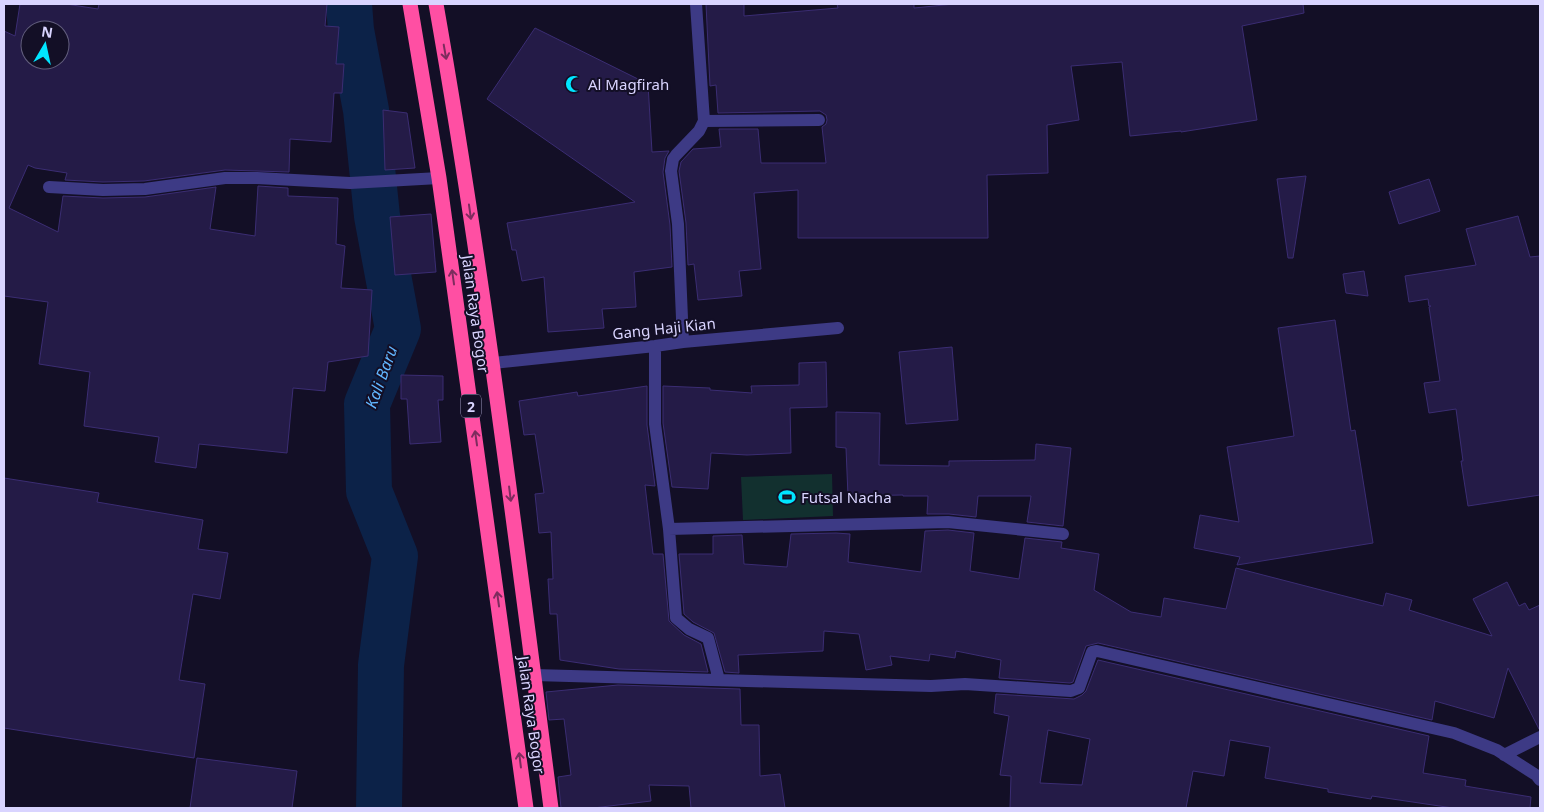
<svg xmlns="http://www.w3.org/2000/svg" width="1544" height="812" viewBox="0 0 1544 812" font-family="'Noto Sans',sans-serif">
<rect width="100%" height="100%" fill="#130f26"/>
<path fill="#12302f" d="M832,474l1,42 -90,4 -2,-43z"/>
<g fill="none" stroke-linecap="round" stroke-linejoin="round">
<path stroke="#0c2248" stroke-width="46" d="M349,4l2,26 15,80 11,106 21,113 -31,75 2,87 26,65 -14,109 -2,143"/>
</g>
<path fill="#241b47" stroke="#3b2d73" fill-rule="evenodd" d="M20,4h46l32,5 1,-5h228l-2,22 14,1 -3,37h8l-2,29h-8l-3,49 -41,-3 -1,33 -64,-2 -81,11 -41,1 -38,-2 2,-7 -32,-5 -7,-3 -19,43 49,24 5,-36 40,2 42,-1 71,-10 -6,42 45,7 3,-50 30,2v8l50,2 -2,46 9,2 -4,42 31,2 -4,66 -40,6 -3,29 -32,-3 -6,65 -88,-9 -3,24 -41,-6 4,-25 -75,-11 6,-54 -51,-8 9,-62 -44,-6v-265l11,5zM30,30h30v30h-30z
M706,4h38v12l94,-8 -1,-4h77v4l40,-4h349l1,9 -62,13 15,94 -76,12v-1l-51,5 -8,-74 -51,4 8,54 -32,5 1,48 -61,2 1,63h-190v-48l-44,3 7,76 -22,2 3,25 -44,4 -4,-36 -6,1 -2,-42 -7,-52 2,-9 12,-13 28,-2 -2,-18h39l3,34h65l-4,-36 4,-3 1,-4 -1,-5 -6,-4 -102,2 -2,-28 -6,1z
M535,28l113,56 4,68 17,-1 -4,7 -2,14 7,53 2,42 -38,5 2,35 -34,2 2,19 -56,4 -4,-55 -22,4 -6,-31h-4l-5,-27 128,-21 -148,-103z
M383,110l24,3 8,55 -30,2z
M1306,176l-13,82h-5l-11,-79z
M1429,179l11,32 -41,13 -10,-32z
M431,214l5,58 -41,3 -5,-58z
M1518,216l12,41 10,-1v239l-72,11 -7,-45h2l-7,-52 -27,4 -5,-30 16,-2 -11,-74 2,-1h-2l-1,-7 -19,3 -4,-26 71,-11 -10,-36z
M1364,271l4,25 -22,-3 -3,-19z
M1335,320l16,111 4,-1 18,113 -136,22 3,-8 -46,-9 6,-33 39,7 -12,-75 67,-11 -16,-108z
M952,347l6,73 -52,4 -7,-72z
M826,362l1,45 -37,1 1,45 -44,2 -36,-2 -3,36 -36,-2 -9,-64v-37l47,2v2l42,3 -1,-7 48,-1v-22z
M401,375l42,1v24h-5l3,42 -31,2 -3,-45h-6z
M647,386v39l8,61 -10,-1 8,69h10l6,67 15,14 17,9 7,28 -89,-3 -59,-9 -3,-46h-7l-2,-35h5l-2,-47 -12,1 -4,-39 9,-1 -9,-59 -11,1 -5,-34 58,-9 1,4z
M836,412l44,1 -1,52 70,1v-5l86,-1 1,-16 35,4 -8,78 -36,-4 4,-26h-53l-2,21 -27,-3h-22l1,-18h-25v-1l-55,1 -2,-48 -10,-1z
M4,478l95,15 -2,9 106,18 -5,29 30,4 -8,46 -27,-5 -14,86 26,4 -11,74 -190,-30z
M948,530l26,3 -4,38 49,8 6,-41 37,4 -1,6 38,6 -5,36 37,22 30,5 3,-19 62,11 10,-41 147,38 3,-13 26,7 -3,10 83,26 -19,-37 34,-17 12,24 6,-3 4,7 11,-5v124h-1l-31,-61 -14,50 -59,-17 -3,19 -334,-77 -12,3 -13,36 -3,1 -71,-5 2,-18 -45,-9 -1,7 -25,-4 -1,7 -39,-5 2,9 -26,5 -7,-36 -35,-3 -1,20 -85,4 1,18 -14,-1 -11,-39 -21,-11 -9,-8 -5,-60h34v-18l29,-1 2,29 43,3 4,-33 45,-1 14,1 -2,28 73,10 4,-41z
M1098,660l331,76 -6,37 43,7 -1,6 66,11 -1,11h-77l-81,-12 -1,3 -43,-7v-3l-63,-11 5,-31 -40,-7 -6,36 -31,-5 -7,37h-176l1,-32 -11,-1 9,-59 -15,-3 2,-19 78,5 8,-4 4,-4zM1048,730l42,9 -8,46 -42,-2z
M618,685l122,4 1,36h18l1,51 20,-2 5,34h-94l-2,-22 -40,-1 2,16 -58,7h-32l-3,-31 13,-2 -7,-56 -15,1 -3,-28z
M197,758l100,13 -5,37h-102z"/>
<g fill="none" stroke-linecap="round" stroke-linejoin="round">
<path stroke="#3d3a85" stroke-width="12" d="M704,121l115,-1
M49,187l54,3 42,-1 80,-11h32l93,5 89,-5
M683,342l-5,-118 -7,-53 2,-12 3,-4 23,-24 5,-10 -8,-117
M655,346v78l14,105 7,89 13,11 19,9 11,42
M493,363l162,-17 28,-4 155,-14
M669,529l279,-7 115,12
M534,675l397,11 34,-2 106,7 8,-3 13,-36 5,-1 357,82 43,17 39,25 4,5
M1504,755l36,-18"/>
<path stroke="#ff4fa3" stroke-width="15" d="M410,4l29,174 87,630
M436,4c47,267 80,536 115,804"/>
</g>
<defs><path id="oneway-shaft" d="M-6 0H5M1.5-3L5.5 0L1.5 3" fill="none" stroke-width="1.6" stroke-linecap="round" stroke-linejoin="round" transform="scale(1.25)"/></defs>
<g stroke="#7d2c5e">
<use href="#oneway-shaft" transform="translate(445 52) rotate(80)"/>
<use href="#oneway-shaft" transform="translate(470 212) rotate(82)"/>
<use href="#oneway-shaft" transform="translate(453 277) rotate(-98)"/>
<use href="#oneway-shaft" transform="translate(476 438) rotate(-98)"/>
<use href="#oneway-shaft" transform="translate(510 494) rotate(83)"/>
<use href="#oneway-shaft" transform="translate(498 599) rotate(-98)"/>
<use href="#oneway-shaft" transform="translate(520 760) rotate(-97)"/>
</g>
<defs>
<g id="mosque-bare" transform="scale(1.35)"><path d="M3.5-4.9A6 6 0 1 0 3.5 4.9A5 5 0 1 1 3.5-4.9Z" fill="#00e5ff" stroke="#130f26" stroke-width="2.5" paint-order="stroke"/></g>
<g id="stadium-bare" transform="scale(1.35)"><path d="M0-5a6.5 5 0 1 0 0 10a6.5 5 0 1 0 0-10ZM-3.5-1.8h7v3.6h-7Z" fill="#00e5ff" stroke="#130f26" stroke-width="2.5" paint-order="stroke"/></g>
</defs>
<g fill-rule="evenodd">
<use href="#mosque-bare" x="574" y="84"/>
<use href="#stadium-bare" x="787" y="497"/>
</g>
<g text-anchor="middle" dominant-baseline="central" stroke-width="4" stroke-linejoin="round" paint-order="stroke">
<rect fill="#130f26" stroke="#9e99be" stroke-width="1" x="461" y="394.5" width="20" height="23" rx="4"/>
<g font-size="14" font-weight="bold" fill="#d9d4ff">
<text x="471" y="406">2</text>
</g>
<g font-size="15" fill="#d9d4ff" stroke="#130f26" text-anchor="start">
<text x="588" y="84">Al Magfirah</text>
<text x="801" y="497">Futsal Nacha</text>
</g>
<g font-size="15" fill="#d9d4ff" stroke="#130f26">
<text transform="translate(476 314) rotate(82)">Jalan Raya Bogor</text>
<text transform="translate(664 328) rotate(-6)">Gang Haji Kian</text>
<text transform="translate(532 715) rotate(82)">Jalan Raya Bogor</text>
</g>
<g font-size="16" font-style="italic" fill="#62b6ff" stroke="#130f26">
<text transform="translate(381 377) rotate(-70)">Kali Baru</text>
</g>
</g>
<rect width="1544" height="812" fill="none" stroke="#d9d4ff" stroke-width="10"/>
<g transform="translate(45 45) rotate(9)"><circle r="24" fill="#130f26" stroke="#625e7d"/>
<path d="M0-4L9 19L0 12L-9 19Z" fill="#00e5ff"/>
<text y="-8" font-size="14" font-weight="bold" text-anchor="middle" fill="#d9d4ff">N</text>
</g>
</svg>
